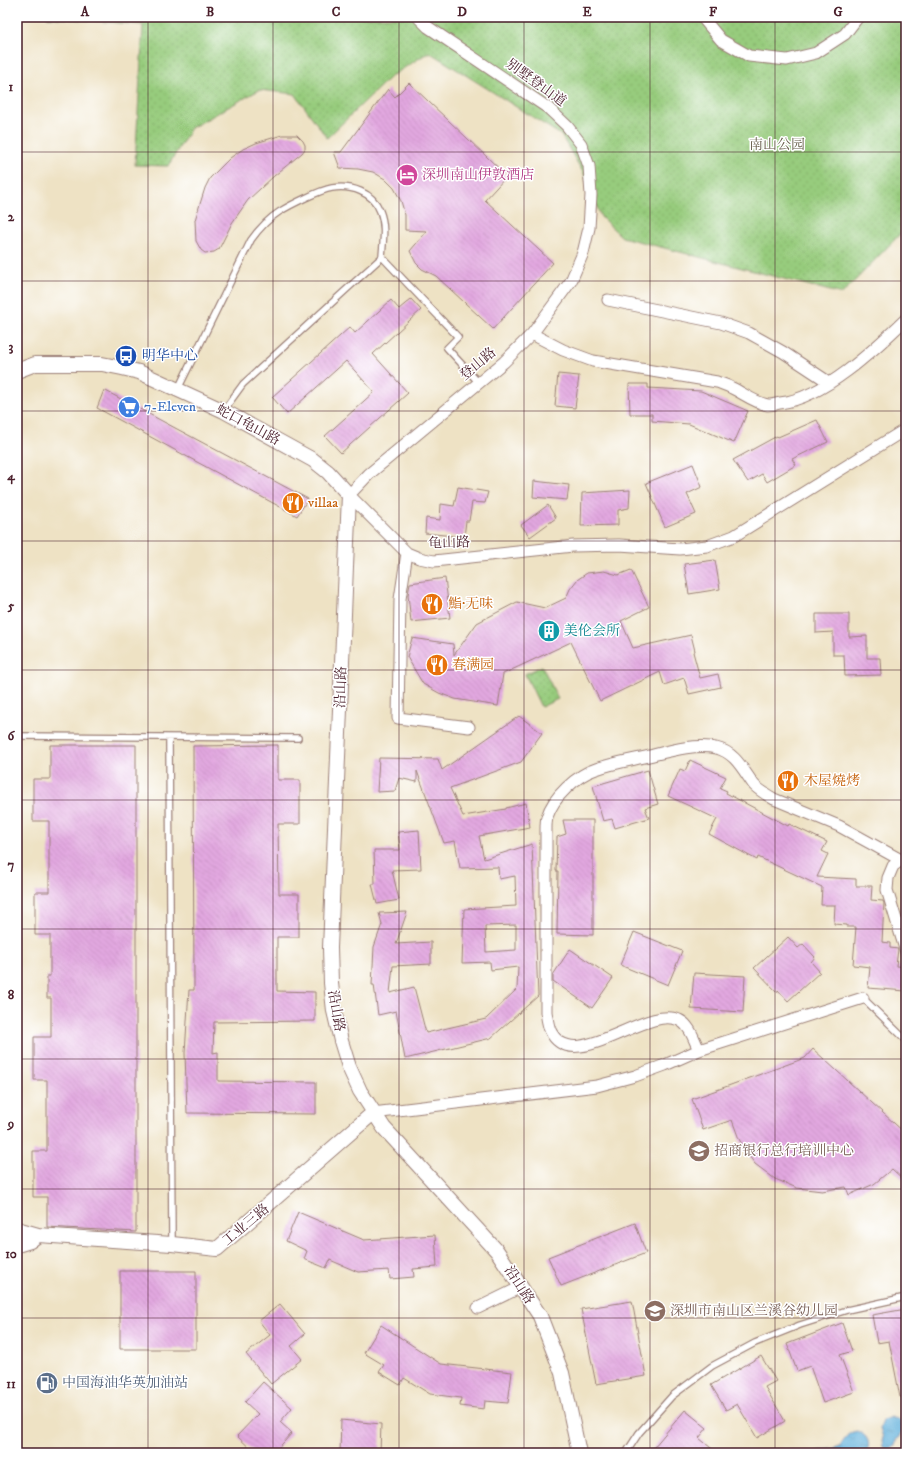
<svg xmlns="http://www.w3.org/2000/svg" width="923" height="1470" viewBox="0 0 923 1470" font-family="'IM FELL DW Pica','Noto Serif SC',serif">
<defs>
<pattern id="grass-dots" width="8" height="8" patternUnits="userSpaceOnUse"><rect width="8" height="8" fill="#97cc7d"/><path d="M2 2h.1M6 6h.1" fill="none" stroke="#84af6c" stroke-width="1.8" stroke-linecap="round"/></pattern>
<pattern id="water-ripples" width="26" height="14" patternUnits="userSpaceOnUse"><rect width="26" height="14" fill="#60b0db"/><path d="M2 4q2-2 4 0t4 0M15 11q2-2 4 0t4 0" fill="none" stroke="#518fb2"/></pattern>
<pattern id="building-back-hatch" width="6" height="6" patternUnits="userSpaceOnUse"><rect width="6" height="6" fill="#e2a7e0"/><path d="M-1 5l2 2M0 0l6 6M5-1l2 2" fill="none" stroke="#c38fc0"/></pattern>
</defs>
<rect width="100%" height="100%" fill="#fff"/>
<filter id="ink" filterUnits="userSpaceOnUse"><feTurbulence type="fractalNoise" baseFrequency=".025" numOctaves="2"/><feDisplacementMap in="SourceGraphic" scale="8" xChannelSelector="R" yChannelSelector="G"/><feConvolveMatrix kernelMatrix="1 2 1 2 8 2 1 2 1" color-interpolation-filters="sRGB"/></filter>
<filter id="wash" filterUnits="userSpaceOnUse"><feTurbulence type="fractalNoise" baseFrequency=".012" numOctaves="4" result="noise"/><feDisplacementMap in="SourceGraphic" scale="16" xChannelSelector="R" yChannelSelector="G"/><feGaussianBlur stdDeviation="0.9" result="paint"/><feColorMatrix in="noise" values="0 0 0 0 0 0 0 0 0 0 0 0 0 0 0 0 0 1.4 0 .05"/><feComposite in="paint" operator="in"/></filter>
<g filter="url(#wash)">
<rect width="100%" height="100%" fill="#eee2c4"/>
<path fill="url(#grass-dots)" stroke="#707654" d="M47,17h859v211l-64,66 -220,-57 -21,-20 -17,-43 -23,-39 -132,-83 -39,25 -63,61 -32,-44 -36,-4 -68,38 -23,38 -33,-1 8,-140z
M542,666l16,33 -17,8 -16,-33z"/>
<path fill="url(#water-ripples)" stroke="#556883" d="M891,1417l9,3 3,9 -3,8 -4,3 -1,6 -6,3 -6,-2 -1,-7 1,-3 -3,-8 3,-9z
M857,1431c10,4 15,12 9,22h-51c7,-5 15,-2 22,-6 10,-5 6,-14 20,-16z"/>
<g id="blocks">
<path fill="url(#building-back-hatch)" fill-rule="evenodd" d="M409,83l98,93 -22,24 68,63 -60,66 -57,-53 -14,-7 -6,-6 -6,-12 17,-20 -22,-1v-15l-4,-14 -7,-13 -9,-9 -12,-7 -15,-3 -18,-1 -6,-16h7l47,-63 7,8z
M282,135h15l6,6 2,4v4l-3,4 -28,23 -26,24 -16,23 -13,26 -5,3 -9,1 -4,-3 -5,-9 -1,-21 10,-32 5,-10 20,-20 13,-9 13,-6z
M411,299l10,11 -48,44 35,39 -67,60 -16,-17 49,-44 -28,-31 -59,53 -15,-17 78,-70 5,6 36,-33 8,9z
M558,374l21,2 -4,32 -20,-2z
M629,384h19v4l53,3 47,20 -14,32 -45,-19 -37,-3v-7h-22z
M104,390l204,109 -11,17 -200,-108z
M817,420l11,22 -36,17 4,6 -29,17 -5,-8 -14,8 -15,-22 44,-24 1,1z
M693,464l9,23 -15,7 9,20 -31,13 -19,-44z
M534,481l35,4 -2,15 -34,-3z
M458,487l30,5 -3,11 -13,-1 -3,19h-3l-2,16 -39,-4 1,-15 14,2 1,-16 13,2z
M630,490l-1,18 -11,2v15l-37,1 1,-33z
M548,505l8,13 -26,19 -9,-12z
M715,560l5,29 -31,5 -5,-30z
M631,570l18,37 -28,14 12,27 58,-13 4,16 -2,1 7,26 18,-4 3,13 -32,7 -5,-16 -20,7 -4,-13 -60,29 -29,-59 -68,32 -5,32 -43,-7 -16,-6 -16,-9 -16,-27 5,-19 41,6 1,11 23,-32 40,-21 28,6 21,-10 4,-9 7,-9 10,-7 17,-2 14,4z
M445,578l5,40 -39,4 -3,-27 2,-12z
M816,614h33v23l18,-1v22h13l1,17 -36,1 -1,-21h-11v-23l-17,1z
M519,716l23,17 -21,29 -71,26 13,28 43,-7v-1l20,-5 4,24 -51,9 5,23 48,-15 6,152 -47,42 -86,21 -9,-48 -18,4 -4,-30h-2l2,-38 8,-23 -3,-11 28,-1 -11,32 35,-2v22l-38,2 -3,27 24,-6 12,46 60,-14 31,-30 1,-22 -27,3 -1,-8 -28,1 2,-54 52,-3 -1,-30 -16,3 -1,-12 -38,1 -5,-27 -11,2 -27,-72v11l-18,-4 -4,13 -18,1 2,-34 59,1 4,11zM516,925v25l-30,2 -1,-26z
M50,745h86v487l-89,-5v-30h-14v-46h14v-71h-13v-43h17v-39h-4v-22h3v-41h-15v-43h14v-71h-16v-42h17z
M278,745v35h22v44h-22l1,70h20v43h-22v54l38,1v29l-101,1 -1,31 5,-1v29l98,1v32l-129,-1 -2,-60 4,-63h5l-1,-244z
M690,760l36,17 -6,11 7,3 -1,2 62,33 1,-2 38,18 -5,9 6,3 -11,23 39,2v7h16l-1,14 12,1 1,2 -2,39 8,1v5l8,1 -2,17 10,1v24l-38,-3 2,-21 -17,-2 3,-38h-9v-2l-13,-1 1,-19h-14l1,-18 -64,-30 -1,3 -48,-26 8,-15 -49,-23 12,-27 5,2z
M648,770l10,34 -13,4 4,10 -34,10 -3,-9 -9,2 -10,-35z
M563,820h30v115l-36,-1 1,-63h-2l1,-34 9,-3z
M419,830l2,39 -29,1 7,30 -22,4 -5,-20h3l-1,-34h26l-2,-18z
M634,932l48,19 -14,34 -48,-20z
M788,937l10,11 5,-4 12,13 -4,5 9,10 -32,29 -10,-11 -1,2 -23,-24z
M570,949l43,29 -21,30 -39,-27v-6z
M694,973l51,3 -2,36 -52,-3z
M813,1049l93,85v48l-14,-13 -18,15 -25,11 -3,-8 -24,4 -25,-3 -22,-9 -20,-15 -9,-12 -7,-13 -7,-19 -29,10 -11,-31 113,-41z
M298,1212l66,28 71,-5 2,32 -24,2 1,8 -24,2 -1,-9 -31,2 -28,-12 -4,8 -22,-9 3,-8 -21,-10z
M635,1223l11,30 -85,33 -13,-29z
M120,1271h76v78h-76z
M632,1301l14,75 -50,8 -15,-75z
M280,1304l25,30 -14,12 11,13 -31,25 -25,-30 24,-19 -11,-14z
M906,1309v88h-6l-11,-56 -12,2 -5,-28z
M842,1323l10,28 -12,4 14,37 -31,11 -13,-37 -13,5 -10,-27z
M381,1325l60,39 71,8 -4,31 -23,-2 -1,8 -24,-3 1,-8 -31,-4 -26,-16 -4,7 -21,-13 5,-7 -20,-12z
M761,1356l15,25 -11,6 20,34 -28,17 -20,-34 -11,6 -15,-25z
M263,1382l29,26 -12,14 12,11 -18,20h-19l-18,-17 21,-22 -13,-12z
M685,1410l22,18 -8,10 18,15h-68z
M341,1420l40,4 -1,29h-40z"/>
</g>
</g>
<g filter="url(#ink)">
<use href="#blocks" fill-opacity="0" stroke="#9c8078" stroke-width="1"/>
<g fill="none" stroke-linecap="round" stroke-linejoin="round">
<g stroke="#9c8078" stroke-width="8">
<path id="service" d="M382,257l76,80 -11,11 32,35
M178,389l73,-149c8,-11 17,-21 28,-28 11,-7 41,-22 53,-24 19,-3 41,4 48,23 6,15 3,30 2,46l-139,127 -19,26
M17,736l281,2
M169,738l3,505
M863,998l43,42
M626,1453l13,-20 33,-37 40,-30 43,-23 45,-18 47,-15 59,-13"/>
</g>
<g stroke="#9c8078" stroke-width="13">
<path id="minor" d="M418,17l10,10 120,81 19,18 14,18 8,22 2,29 -2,33 -6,25 -12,28 -39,53 -28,28 -135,112 -20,21 58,58 12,5 15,3 139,-15 46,-1 61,4 27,-3 27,-10 172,-107
M702,17l19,23 28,16 38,4 29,-7 29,-19 13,-17
M608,300l113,23 28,10 34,19 47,31
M532,334l31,16 30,11 124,21c5,2 10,3 15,6 11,5 23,15 36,17 4,0 8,-1 12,-2 44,-5 95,-54 126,-84
M407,553l-7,46 -2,119 71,9
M906,859l-5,1 -8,6 -5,12 -1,12 19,62
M699,1050c-5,-10 -9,-25 -20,-30 -33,-16 -107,58 -129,10 -2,-5 -3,-12 -4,-18v-183c0,-4 0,-8 1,-12 6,-20 30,-42 49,-48 17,-6 36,-9 53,-13 20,-5 47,-13 67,-8 19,4 27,22 38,37 6,6 13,10 20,14l65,27 62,34
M373,1113l224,-27 38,-10 30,-11 34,-15 164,-52
M478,1308l43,-21"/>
</g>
<g stroke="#9c8078" stroke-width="16">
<path id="tertiary" d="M17,371l18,-7h67l20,4 17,4 85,39 89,49 15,12 21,23 -19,453 1,35 3,28 7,30 8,26 11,24 24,37 113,123 43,65 22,57 17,80
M17,1229l21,6 134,9 45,5 156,-136
M17,1245l13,-4 8,-6"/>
</g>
<use href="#service" stroke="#fff" stroke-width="5.5"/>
<use href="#minor" stroke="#fff" stroke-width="11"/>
<use href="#tertiary" stroke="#fff" stroke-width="14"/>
</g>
</g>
<path fill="none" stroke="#4a1f2b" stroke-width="1" stroke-opacity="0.55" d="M148,17v1436M273,17v1436M399,17v1436M524,17v1436M650,17v1436M775,17v1436M17,152h889M17,281h889M17,411h889M17,541h889M17,670h889M17,800h889M17,929h889M17,1059h889M17,1189h889M17,1318h889"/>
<defs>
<g id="hotel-disc" transform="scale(1.15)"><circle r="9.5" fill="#d1479c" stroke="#fff"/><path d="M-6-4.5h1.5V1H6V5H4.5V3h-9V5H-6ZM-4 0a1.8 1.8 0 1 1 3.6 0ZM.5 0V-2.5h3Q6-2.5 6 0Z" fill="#fff"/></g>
<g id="bus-disc" transform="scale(1.15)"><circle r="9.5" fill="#1a4fb4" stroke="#fff"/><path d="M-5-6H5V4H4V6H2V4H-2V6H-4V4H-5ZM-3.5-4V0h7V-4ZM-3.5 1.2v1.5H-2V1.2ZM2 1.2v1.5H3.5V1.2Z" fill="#fff"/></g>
<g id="supermarket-disc" transform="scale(1.15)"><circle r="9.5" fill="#3f7fe0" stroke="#fff"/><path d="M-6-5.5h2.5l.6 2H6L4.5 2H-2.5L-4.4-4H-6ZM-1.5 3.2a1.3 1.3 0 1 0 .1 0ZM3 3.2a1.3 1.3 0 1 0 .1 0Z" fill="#fff"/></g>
<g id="restaurant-disc" transform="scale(1.15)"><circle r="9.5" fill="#e8710a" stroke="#fff"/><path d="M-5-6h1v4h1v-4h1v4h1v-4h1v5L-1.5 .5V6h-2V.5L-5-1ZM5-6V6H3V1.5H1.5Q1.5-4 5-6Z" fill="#fff"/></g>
<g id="building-disc" transform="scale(1.15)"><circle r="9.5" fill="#0f9aa8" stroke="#fff"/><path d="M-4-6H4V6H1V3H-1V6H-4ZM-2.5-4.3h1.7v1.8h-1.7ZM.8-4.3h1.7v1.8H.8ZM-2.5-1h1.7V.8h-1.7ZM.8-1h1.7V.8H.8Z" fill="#fff"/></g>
<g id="university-disc" transform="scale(1.15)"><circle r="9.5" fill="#8d6e63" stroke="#fff"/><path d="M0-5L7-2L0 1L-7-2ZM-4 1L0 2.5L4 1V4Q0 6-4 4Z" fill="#fff"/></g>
<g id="school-disc" transform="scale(1.15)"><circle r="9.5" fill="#8d6e63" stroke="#fff"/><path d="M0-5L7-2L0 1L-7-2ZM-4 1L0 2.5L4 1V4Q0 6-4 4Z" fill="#fff"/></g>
<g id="fuel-disc" transform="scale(1.15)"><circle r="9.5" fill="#5c6f8a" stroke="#fff"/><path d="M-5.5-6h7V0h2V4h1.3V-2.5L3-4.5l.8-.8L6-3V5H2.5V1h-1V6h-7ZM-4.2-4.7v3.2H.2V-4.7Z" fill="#fff"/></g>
</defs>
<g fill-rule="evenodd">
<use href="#hotel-disc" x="407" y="175"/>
<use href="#bus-disc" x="126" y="356"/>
<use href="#supermarket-disc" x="129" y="407"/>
<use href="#restaurant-disc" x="293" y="503"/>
<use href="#restaurant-disc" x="432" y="604"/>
<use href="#building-disc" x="549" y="631"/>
<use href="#restaurant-disc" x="437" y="665"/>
<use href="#restaurant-disc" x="788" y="781"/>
<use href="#university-disc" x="699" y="1151"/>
<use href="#school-disc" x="655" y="1311"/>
<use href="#fuel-disc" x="47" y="1383"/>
</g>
<g text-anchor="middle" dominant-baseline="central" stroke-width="3" stroke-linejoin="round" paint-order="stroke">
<g font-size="14" fill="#4a1f2b" stroke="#fff">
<text transform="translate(536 83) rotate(36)">别墅登山道</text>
<text transform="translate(478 364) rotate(-40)">登山路</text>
<text transform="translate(248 425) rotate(28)">蛇口龟山路</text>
<text transform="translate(449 543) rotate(-2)">龟山路</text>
<text transform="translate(341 687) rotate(-88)">沿山路</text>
<text transform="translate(336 1011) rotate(80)">沿山路</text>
<text transform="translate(246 1225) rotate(-40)">工业三路</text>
<text transform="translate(519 1285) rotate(57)">沿山路</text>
</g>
<g font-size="14" fill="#655c48" stroke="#fff">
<text x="777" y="145">南山公园</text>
</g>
<g font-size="14" fill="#b23c85" stroke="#fff" text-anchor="start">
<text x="422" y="175">深圳南山伊敦酒店</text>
</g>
<g font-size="14" fill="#164399" stroke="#fff" text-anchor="start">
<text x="142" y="356">明华中心</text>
</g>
<g font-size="14" fill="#366cbe" stroke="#fff" text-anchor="start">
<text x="144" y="407">7-Eleven</text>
</g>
<g font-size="14" fill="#c56008" stroke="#fff" text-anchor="start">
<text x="308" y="503">villaa</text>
<text x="448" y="604">鮨·无味</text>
<text x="452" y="665">春满园</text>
<text x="804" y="781">木屋燒烤</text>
</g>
<g font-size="14" fill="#0d838f" stroke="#fff" text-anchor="start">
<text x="564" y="631">美伦会所</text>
</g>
<g font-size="14" fill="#785e54" stroke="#fff" text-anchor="start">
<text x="714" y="1151">招商银行总行培训中心</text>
<text x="670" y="1311">深圳市南山区兰溪谷幼儿园</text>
</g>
<g font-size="14" fill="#4e5e75" stroke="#fff" text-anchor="start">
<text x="62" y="1383">中国海油华英加油站</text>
</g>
</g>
<rect width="923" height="1470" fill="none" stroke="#fff" stroke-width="44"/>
<rect x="22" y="22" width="879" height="1426" fill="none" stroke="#4a1f2b" stroke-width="1.5"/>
<g font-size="13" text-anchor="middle" font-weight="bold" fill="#4a1f2b">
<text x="85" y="16">A</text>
<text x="210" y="16">B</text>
<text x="336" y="16">C</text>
<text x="462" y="16">D</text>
<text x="587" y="16">E</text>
<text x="713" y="16">F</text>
<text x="838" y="16">G</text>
<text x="11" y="91">1</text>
<text x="11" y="221">2</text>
<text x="11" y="351">3</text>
<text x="11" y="480">4</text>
<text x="11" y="610">5</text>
<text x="11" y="740">6</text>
<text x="11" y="869">7</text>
<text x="11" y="999">8</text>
<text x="11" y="1128">9</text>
<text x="11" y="1258">10</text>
<text x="11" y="1388">11</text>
</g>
</svg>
